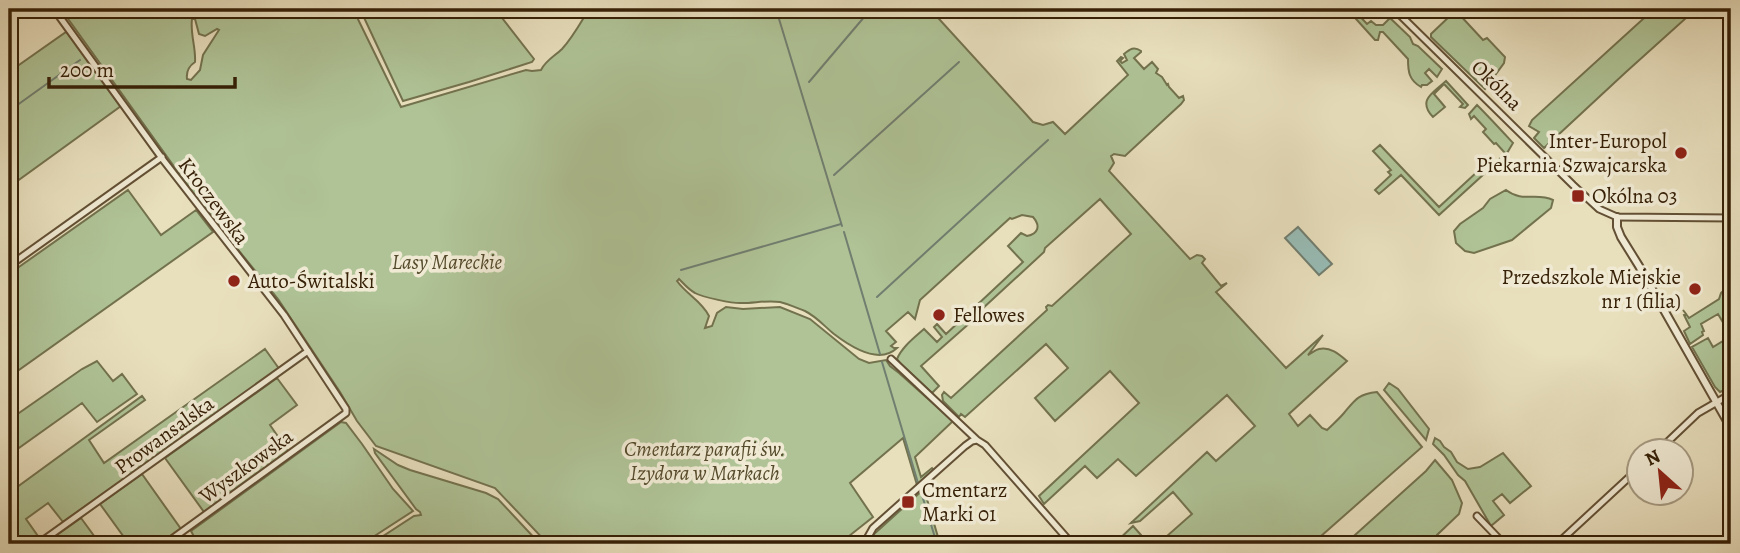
<svg xmlns="http://www.w3.org/2000/svg" width="1740" height="553" viewBox="0 0 1740 553" font-family="Alegreya,serif">
<rect width="100%" height="100%" fill="#e8dfbd"/>
<filter id="stains"><feTurbulence type="fractalNoise" baseFrequency=".00286" numOctaves="4"/><feColorMatrix values="0 0 0 0 .2 0 0 0 0 .09 0 0 0 0 .02 0 0 0 .5 -.17"/></filter>
<radialGradient id="worn" r=".72"><stop offset=".6" stop-color="#630" stop-opacity="0"/><stop offset="1" stop-color="#630" stop-opacity=".3"/></radialGradient>
<path fill="#afc396" stroke="#73724e" stroke-width="2" fill-rule="evenodd" d="M61,9h292l48,98 125,-37 6,1 9,-1c5,-10 14,-14 21,-21 11,-12 19,-27 27,-40h341l103,113 10,3 10,-3 12,12 63,-59 -11,-14 4,-4 2,1 -3,3 2,2 5,-3 -3,-6c6,-5 10,-8 17,-3v1l-7,6 10,11 8,-7 6,7 -2,4 6,4 5,8 1,-1 1,3 10,11 4,-2 1,4 -3,4 -56,52 -11,-2 -3,2 3,7 -5,8 81,88 7,-4 5,1 3,3 -3,4 19,23 6,-3 -11,9 70,76 37,-33 -15,20c4,-2 7,-5 11,-6 11,-3 21,6 28,12l-58,53 9,12 12,-11 12,13 5,2c6,-6 12,-11 17,-17 11,-13 14,-19 33,-21l45,55 -110,97h-154l34,-30 -19,-22 -33,29 -9,2 76,-71 9,9 39,-35 -28,-31 -91,81 -18,-17 -21,19 -12,-12 -41,38 -5,-8 100,-93 -29,-32 -55,50 -20,-23 33,-30 -22,-24 -81,73 -4,-3 -2,3 -16,-16 -1,-6 2,-3 7,6 96,-88 -1,-3 2,-2 4,1 79,-72 -31,-35 -55,49 -1,4 -63,58 -9,11 -51,45 18,20 -7,7 -31,-29 -4,-5c5,-12 17,-21 27,-30l13,13 5,-5 -8,-10 3,-3 9,10 77,-72 -15,-16 13,-13 6,3c11,-2 14,-10 6,-19l-11,-2 -10,4 -2,-1 -90,82 -5,19 -7,-7 -22,19 10,11 -5,4 3,2h3c-18,17 -46,-1 -63,-14 -10,-8 -17,-17 -29,-23 -8,-3 -17,-7 -25,-9 -13,-2 -25,1 -38,1 -8,1 -40,-6 -47,-10 -6,-3 -11,-9 -16,-14l-2,2c9,13 25,20 32,35l-4,12 7,-2 5,-13 9,-6 17,2 37,-2 30,12 49,40 10,4 17,-3 4,6 9,7 54,48 -38,36 6,20 11,-9 2,2 -17,15 -14,-47 -53,45 23,34 -29,23 -1,4h-295l-53,-56 -119,-42 -19,-25 -17,-29 -62,-93 -77,-95zM192,19h3l4,15 6,2 12,-7 2,1 -16,25 -3,15 -9,10 -4,-1c-1,-8 2,-13 8,-17 1,-15 -5,-28 -3,-43z
M360,9h135l39,50 -2,3 -63,20 -66,19z
M1347,9h6l14,15 4,-3 5,4h7l7,-7 20,19 3,7 5,2 24,23 -5,8 -8,-8 -4,4 7,8 -5,4h-5l-1,2c-12,-7 -13,-15 -13,-28l-25,-27h-3l-2,8h-3z
M1654,9h42l-70,63 -82,76 -10,-10 5,-6 -10,-6 3,-6z
M1458,13l25,27 4,-2 18,19 -1,6 -19,26 -54,-52v-3l21,-20z
M66,32l2,1 53,73 -112,81v-115z
M1446,81l22,24 -3,3 -5,-1 3,-3 -19,-20 -10,10 11,13 -12,10c-16,-17 0,-24 13,-36z
M1477,105c13,13 24,25 36,38l-6,10 -68,62 -38,-40 -22,19 -4,-4 16,-15 -3,-3 3,-2 -18,-19 7,-6 59,62 52,-48 5,4 9,-10 -9,-10 -2,1 -11,-12 3,-3 -12,-13 -3,3 -2,-5z
M128,190l33,45 35,-25 17,22 -204,145v-103z
M1506,190c17,13 30,2 47,10l-2,8 -39,32 -38,13 -9,-2 -9,-8 -2,-12 6,-7 23,-16 7,-9z
M1731,286v101l-11,5 -5,-5 -23,-40 16,-9 5,9 18,-11 -13,-22 -17,10 3,7 -2,1 1,3 -13,9 -6,-13 6,-4 -6,-12 2,-1 -3,-4 6,8 30,-19 2,-6 2,-2 3,4 1,-1 -1,-3 3,1 1,-1 -5,-4z
M265,349l15,21 -217,152 -15,-19 -22,16 14,20 -8,5h-23v-51l133,-97 3,4 -56,40 15,23z
M97,361l16,20 9,-7 15,20 -40,28 -15,-19 -73,52v-35l73,-51z
M277,378l20,27 -27,20 18,26 -84,61 -39,-54z
M1389,383l9,6 31,40 -3,11 -42,-50z
M341,422l5,1 16,21 31,45 20,22 -40,26 -8,7h-167l-7,-13z
M1435,438l5,3 4,6 7,5 6,10 11,7 12,-2 23,-14 28,33 -21,17 -8,-9 -9,7 11,14 -13,11 -26,-45 -7,-6 -14,-20 -11,-11z
M374,449l24,16 12,5 76,23 12,6 42,45h-169l43,-28 7,-1 -1,-3 -4,-3 -41,-56z
M1435,460l17,20 10,23 -3,11 -22,21 1,9h-93l81,-73z
M142,474l39,55 -22,15h-30l-29,-40z
M924,489l16,55h-68l2,-6 -1,-3z
M81,518l19,26h-56z
M1133,526l16,18h-35z"/>
<path fill="#98bcb6" stroke="#717e70" stroke-width="2" d="M1298,227l34,37 -13,11 -34,-37z"/>
<g fill="none" stroke-linecap="round" stroke-linejoin="round">
<path stroke="#717e70" stroke-width="2" d="M776,9l66,217
M809,82l62,-73
M9,111l71,-51
M834,175l125,-113
M844,232l36,122
M681,270l160,-46
M877,297l171,-157
M882,362l36,121
M921,492l16,52"/>
<g stroke="#635034" stroke-width="9">
<path id="minor" d="M54,9l110,152 120,154 62,94v4l-181,131
M1394,9l179,176 26,24 18,8 114,1
M9,266l153,-109
M891,359l86,81 8,5 87,99
M1657,452l41,-39 33,-19
M1477,516l27,28
M38,544l270,-193
M864,544l9,-16 92,-82 7,-5 5,-1
M1557,544l81,-75"/>
</g>
<g stroke="#635034" stroke-width="10">
<path id="tertiary" d="M1617,217v10l4,10 18,29 92,162"/>
</g>
<use href="#minor" stroke="#f0ead4" stroke-width="5"/>
<use href="#tertiary" stroke="#f0ead4" stroke-width="6"/>
</g>
<g fill="#8f2418" stroke="#f0ead4" stroke-width="2.5">
<circle cx="1681" cy="153" r="7"/>
<rect x="1571" y="189" width="14" height="14" rx="3.5"/>
<circle cx="234" cy="281" r="7"/>
<circle cx="1695" cy="289" r="7"/>
<circle cx="939" cy="315" r="7"/>
<rect x="901" y="495" width="14" height="14" rx="3.5"/>
</g>
<g text-anchor="middle" dominant-baseline="central" stroke-width="7" stroke-linejoin="round" paint-order="stroke">
<g font-size="21" fill="#372107" stroke="#f0ead4">
<text transform="translate(1497 85) rotate(45)">Okólna</text>
<text transform="translate(214 201) rotate(53)">Kroczewska</text>
<text transform="translate(164 435) rotate(-36)">Prowansalska</text>
<text transform="translate(246 466) rotate(-36)">Wyszkowska</text>
</g>
<g font-size="21" fill="#372107" stroke="#f0ead4" text-anchor="start">
<text x="1667" y="141" text-anchor="end">Inter-Europol<tspan x="1667" dy="24">Piekarnia Szwajcarska</tspan></text>
<text x="1592" y="196">Okólna 03</text>
<text x="1681" y="277" text-anchor="end">Przedszkole Miejskie<tspan x="1681" dy="24">nr 1 (filia)</tspan></text>
<text x="248" y="281">Auto-Świtalski</text>
<text x="953" y="315">Fellowes</text>
<text x="922" y="490">Cmentarz<tspan x="922" dy="24">Marki 01</tspan></text>
</g>
<g font-size="21" font-style="italic" fill="#554a2b" stroke="#f0ead4">
<text x="447" y="262">Lasy Mareckie</text>
<text x="705" y="449">Cmentarz parafii św.<tspan x="705" dy="24">Izydora w Markach</tspan></text>
</g>
</g>
<rect width="1740" height="553" fill="none" stroke="#e8dfbd" stroke-width="35"/>
<rect x="10" y="10" width="1719" height="532" fill="none" stroke="#372107" stroke-width="3.5"/>
<rect x="18" y="18" width="1705" height="518" fill="none" stroke="#372107" stroke-width="2"/>
<g transform="translate(1660 472) rotate(333)"><circle r="33" fill="#f0ead4" stroke="#a69a82" stroke-width="2"/>
<path d="M0-5L12 26L0 18L-12 26Z" fill="#8f2418"/>
<text y="-10" font-size="19" font-weight="bold" text-anchor="middle" fill="#372107">N</text>
</g>
<path d="M49 77v10h186v-10" fill="none" stroke="#372107" stroke-width="3.5"/>
<text x="60" y="77" font-size="21" fill="#372107" stroke="#f0ead4" stroke-width="5" paint-order="stroke">200 m</text>
<rect width="100%" height="100%" filter="url(#stains)"/>
<rect width="100%" height="100%" fill="url(#worn)"/>
</svg>
